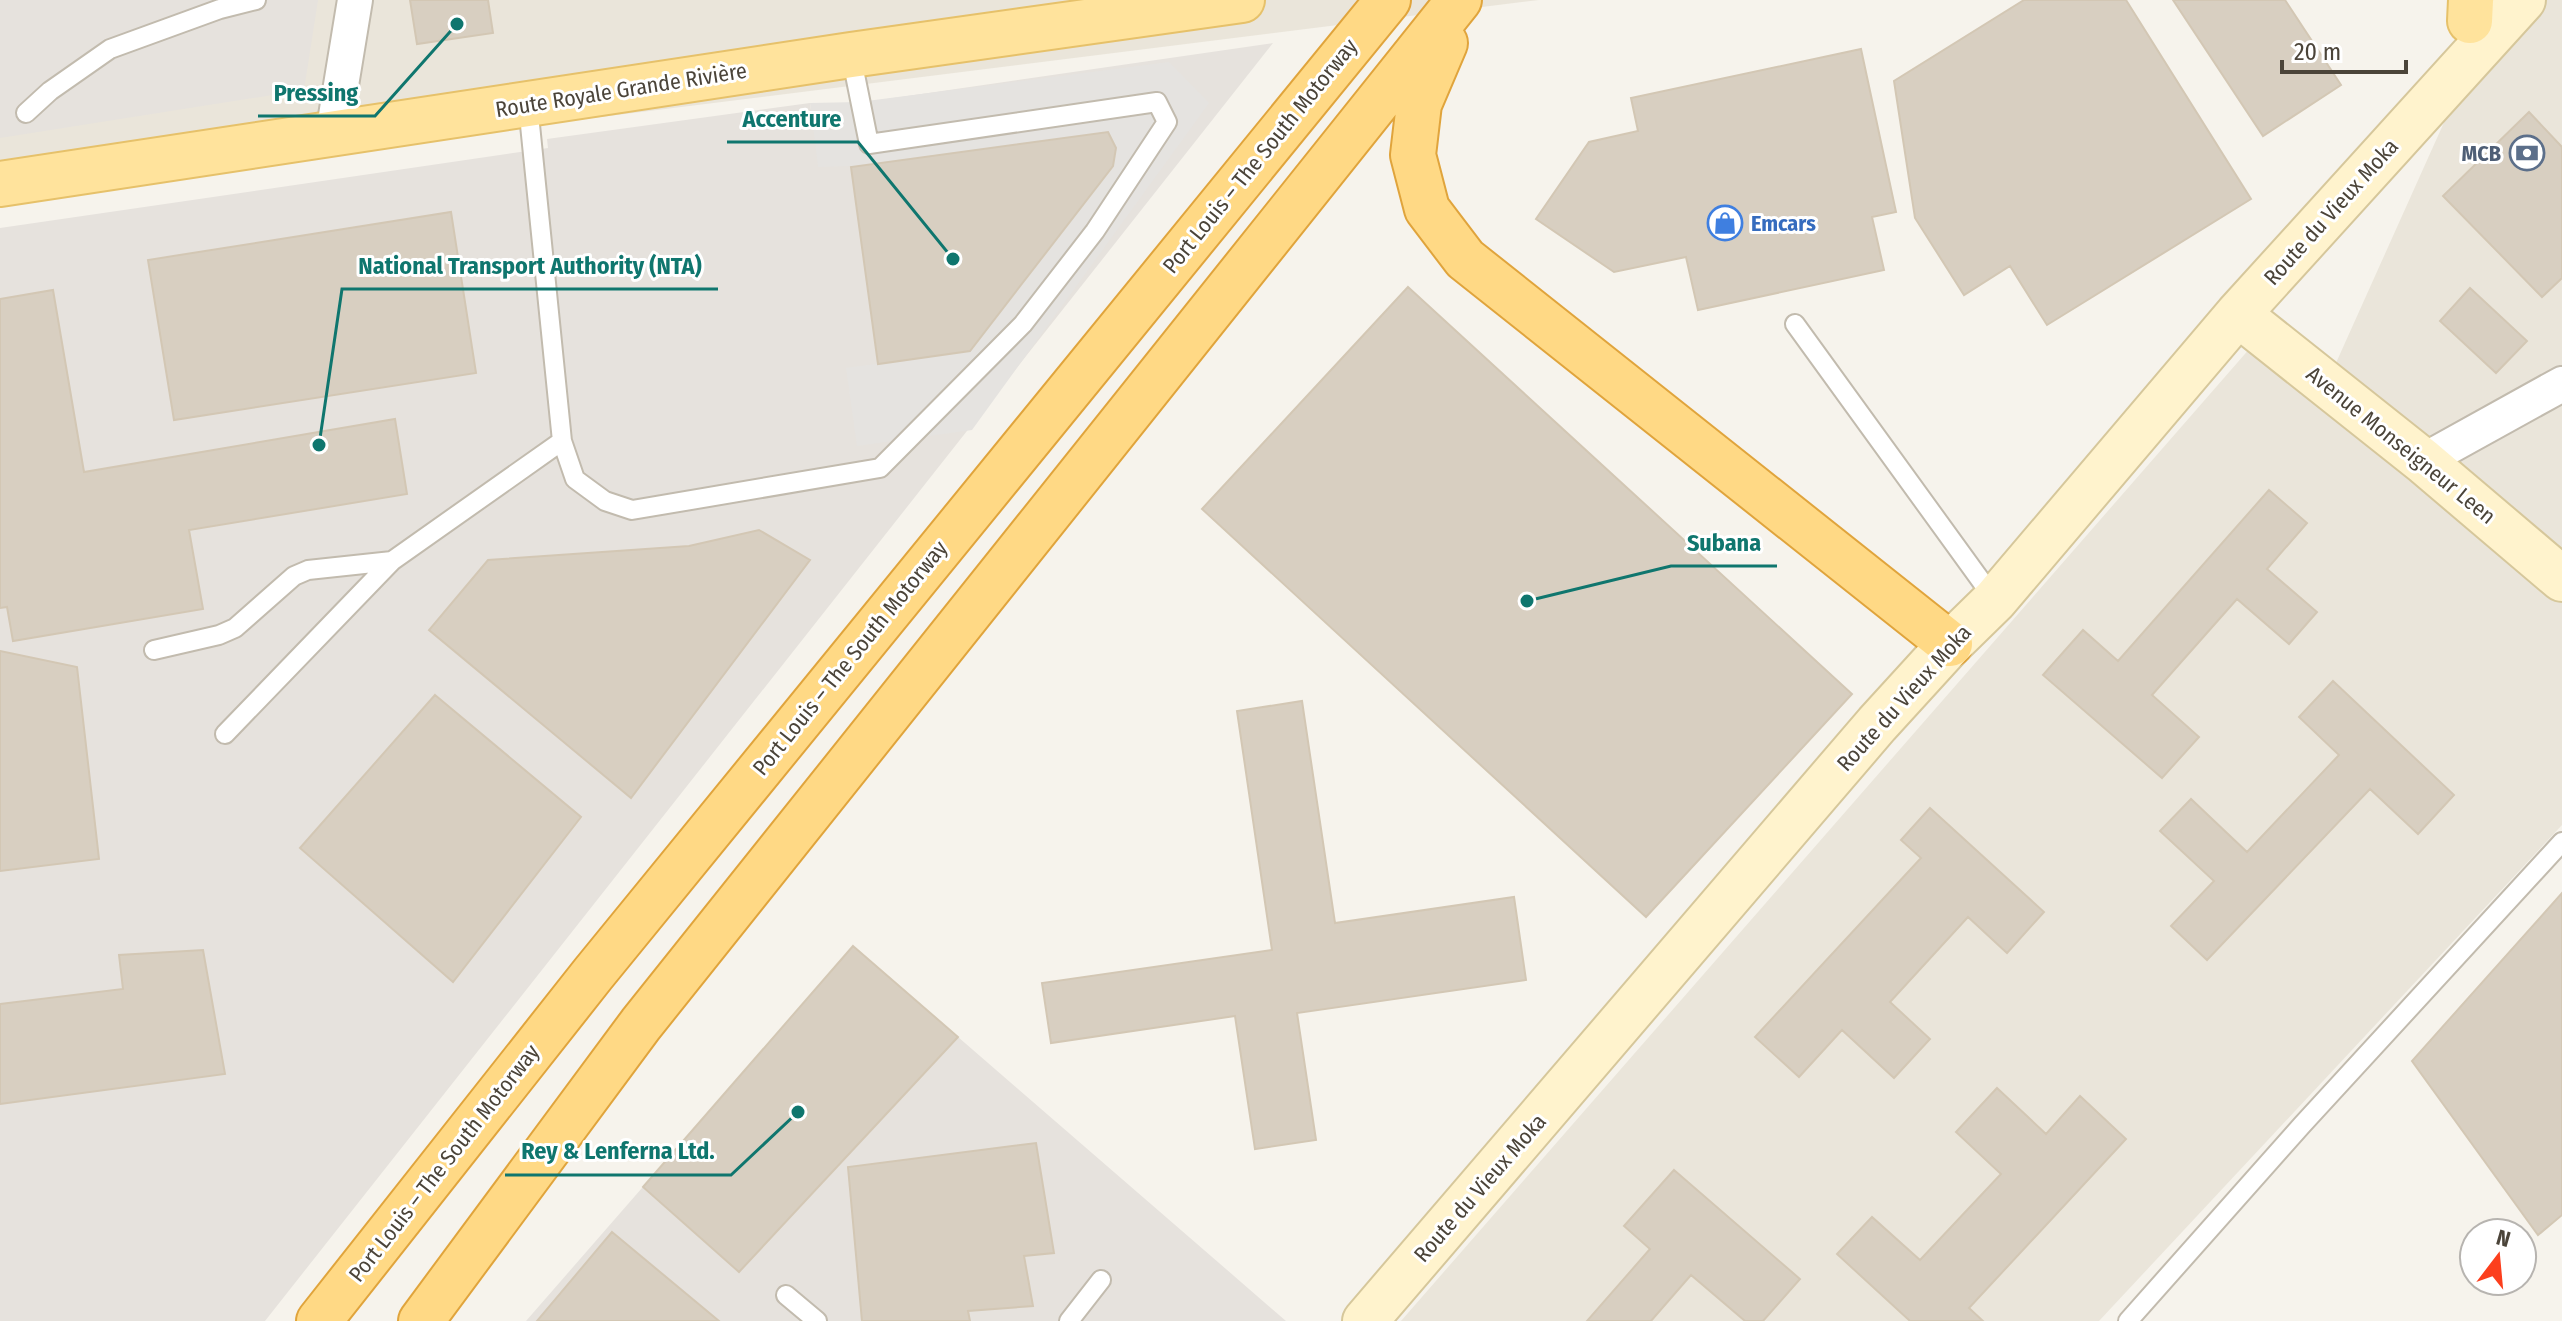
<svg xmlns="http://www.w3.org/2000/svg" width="2562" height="1321" viewBox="0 0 2562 1321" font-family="'Fira Sans Condensed',sans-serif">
<rect width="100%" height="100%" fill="#f6f3ec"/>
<path fill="#eae5da" d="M0,0h1539l-1539,192z
M2499,0h63v825l-463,496h-698l850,-974 67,56z"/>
<path fill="#e6e2dd" d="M0,0h318l-14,90 -304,48z
M1273,43l-1008,1278h-265v-1093l548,-80 -1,-9 263,-36 1,7z
M853,946l433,375h-760z"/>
<path fill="#e5e3e0" d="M1169,62l40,41 -237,327 -115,16 -11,-78 124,-17 143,-185 3,-18 -8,-16 -257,34 -33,1 -8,-64 49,-1z"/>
<path fill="#d8cfc1" stroke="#d3c7b4" stroke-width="2" d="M410,0h78l5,33 -76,11z
M2024,0h102l125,199 -204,126 -37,-59 -46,29 -49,-77 -21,-137z
M2173,0h112l56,85 -78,51z
M1861,49l35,163 -24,5 12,53 -186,40 -12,-53 -72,15 -78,-53 53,-77 49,-11 -7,-33z
M2529,112l33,35v131l-20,19 -99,-101z
M1108,132l8,16 -3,18 -143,185 -92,13 -27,-197z
M451,212l25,161 -302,47 -26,-160z
M1408,287l444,407 -206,223 -444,-408z
M2470,288l57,53 -31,32 -56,-52z
M53,290l31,182 311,-53 12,75 -218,36 14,79 -190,32 -6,-34 -7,1v-309z
M2269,490l38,33 -40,46 50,43 -28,32 -52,-45 -85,96 47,42 -37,41 -119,-103 40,-45 35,31z
M759,530l51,30 -179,238 -202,-168 59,-70 201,-14z
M0,651l77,16 22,192 -99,12z
M2333,681l121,114 -36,39 -48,-45 -163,171 -36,-34 43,-45 -54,-50 31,-32 56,53 92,-97 -40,-38z
M435,695l146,122 -128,165 -153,-134z
M1302,701l33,222 179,-26 12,83 -229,33 19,127 -61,9 -20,-133 -184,27 -9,-60 230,-33 -35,-239z
M1930,808l114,104 -37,41 -39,-36 -78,85 40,37 -36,39 -52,-48 -43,47 -44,-40 166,-179 -20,-18z
M2562,893v322l-24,20 -126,-174z
M853,946l105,91 -219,235 -96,-85z
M203,950l22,124 -225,30v-100l123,-15 -4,-34z
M1997,1088l49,46 34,-38 46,43 -157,169 14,13h-73l-73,-67 35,-37 48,43 81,-86 -45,-42z
M1036,1143l18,110 -30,3 9,50 -65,5 2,10h-108l-14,-154z
M1674,1170l126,109 -37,42h-18l-54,-46 -40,46h-64l63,-72 -26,-23z
M612,1232l107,89h-182z"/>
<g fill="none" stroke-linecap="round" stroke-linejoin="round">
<g stroke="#c2bbae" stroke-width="22">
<path id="service" d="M528,105l34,336 13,38 30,22 27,9 248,-42 143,-144 72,-93 72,-109 -10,-20 -288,42 -18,-89
M26,113l24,-22 60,-42 110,-40 36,-9
M1795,324l200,276
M154,650l65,-15 16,-7 59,-52 14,-6 84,-9 170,-120
M225,734l167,-173
M786,1295l31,26
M1069,1321l32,-41
M2128,1321l174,-196 260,-283"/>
</g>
<g stroke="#c2bbae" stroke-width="38">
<path id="minor" d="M333,134l22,-134
M2423,461l139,-77"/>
</g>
<g stroke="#d6c79b" stroke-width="48">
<path id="secondary" d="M2238,314l185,147 139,118
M1365,1321l512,-597 73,-80 45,-44 243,-286 285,-314"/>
</g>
<g stroke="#e6c16a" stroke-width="48">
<path id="primary" d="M2470,21l1,-21
M0,184l851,-129 391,-55"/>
</g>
<g stroke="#e0a43c" stroke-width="48">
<path id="trunk" d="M1445,43l-26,61 -6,51 14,54 38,50 485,385
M319,1321l274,-347 795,-974
M421,1321l220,-297 818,-1024"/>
</g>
<use href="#service" stroke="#fff" stroke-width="18"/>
<use href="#minor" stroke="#fff" stroke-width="34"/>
<use href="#secondary" stroke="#fff3cd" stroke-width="44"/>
<use href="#primary" stroke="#ffe39c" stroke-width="44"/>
<use href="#trunk" stroke="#ffd985" stroke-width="44"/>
</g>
<defs>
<g id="bank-ring" transform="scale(1.8)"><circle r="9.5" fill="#fff" stroke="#5c6f8a" stroke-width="1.5"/><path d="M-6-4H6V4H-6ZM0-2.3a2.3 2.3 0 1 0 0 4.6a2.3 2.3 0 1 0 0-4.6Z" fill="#5c6f8a"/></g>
<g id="shop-ring" transform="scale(1.8)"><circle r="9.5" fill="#fff" stroke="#3f7fe0" stroke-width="1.5"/><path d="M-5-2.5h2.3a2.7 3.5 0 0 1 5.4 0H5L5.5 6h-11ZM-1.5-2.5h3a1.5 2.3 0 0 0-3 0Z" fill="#3f7fe0"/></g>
</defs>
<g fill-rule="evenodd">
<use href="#bank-ring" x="2527" y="153"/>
<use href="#shop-ring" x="1725" y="223"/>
</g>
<g text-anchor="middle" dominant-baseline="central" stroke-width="6" stroke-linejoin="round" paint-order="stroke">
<g font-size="22" fill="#4b4439" stroke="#fff">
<text transform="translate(621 90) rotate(-9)">Route Royale Grande Rivière</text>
<text transform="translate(1260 156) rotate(-51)">Port Louis – The South Motorway</text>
<text transform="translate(2331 212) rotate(-48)">Route du Vieux Moka</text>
<text transform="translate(2401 445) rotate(39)">Avenue Monseigneur Leen</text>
<text transform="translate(850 658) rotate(-51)">Port Louis – The South Motorway</text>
<text transform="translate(1904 698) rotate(-48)">Route du Vieux Moka</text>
<text transform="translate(444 1163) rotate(-52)">Port Louis – The South Motorway</text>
<text transform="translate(1480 1188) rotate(-49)">Route du Vieux Moka</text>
</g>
<g font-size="22" font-weight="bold" fill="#4e5e75" stroke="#fff" text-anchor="end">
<text x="2501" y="153">MCB</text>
</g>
<g font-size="22" font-weight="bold" fill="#366cbe" stroke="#fff" text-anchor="start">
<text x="1751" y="223">Emcars</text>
</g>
</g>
<path fill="none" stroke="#0f766e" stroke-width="3" d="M457 24L375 116H258M953 259L858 142H727M319 445L342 289H718M1527 601L1671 566H1777M798 1112L731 1175H505"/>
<g fill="#0f766e" stroke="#fff" stroke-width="3">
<circle cx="457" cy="24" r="8"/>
<circle cx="953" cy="259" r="8"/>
<circle cx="319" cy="445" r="8"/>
<circle cx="1527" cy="601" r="8"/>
<circle cx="798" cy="1112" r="8"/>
</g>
<g font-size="24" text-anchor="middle" font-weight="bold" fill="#0f766e" stroke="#fff" stroke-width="6" stroke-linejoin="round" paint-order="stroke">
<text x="316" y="101">Pressing</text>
<text x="792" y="127">Accenture</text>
<text x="530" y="274">National Transport Authority (NTA)</text>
<text x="1724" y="551">Subana</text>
<text x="618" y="1159">Rey &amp; Lenferna Ltd.</text>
</g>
<g transform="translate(2498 1257) rotate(16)"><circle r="38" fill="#ffffff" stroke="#b7b4b0" stroke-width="2"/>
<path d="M0-6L14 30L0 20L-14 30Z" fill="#fc3f1d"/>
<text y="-12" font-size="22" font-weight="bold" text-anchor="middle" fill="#4b4439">N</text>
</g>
<path d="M2282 60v12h124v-12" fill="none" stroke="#4b4439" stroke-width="4"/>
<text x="2294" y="60" font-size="24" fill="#4b4439" stroke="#ffffff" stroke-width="6" paint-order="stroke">20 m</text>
</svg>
